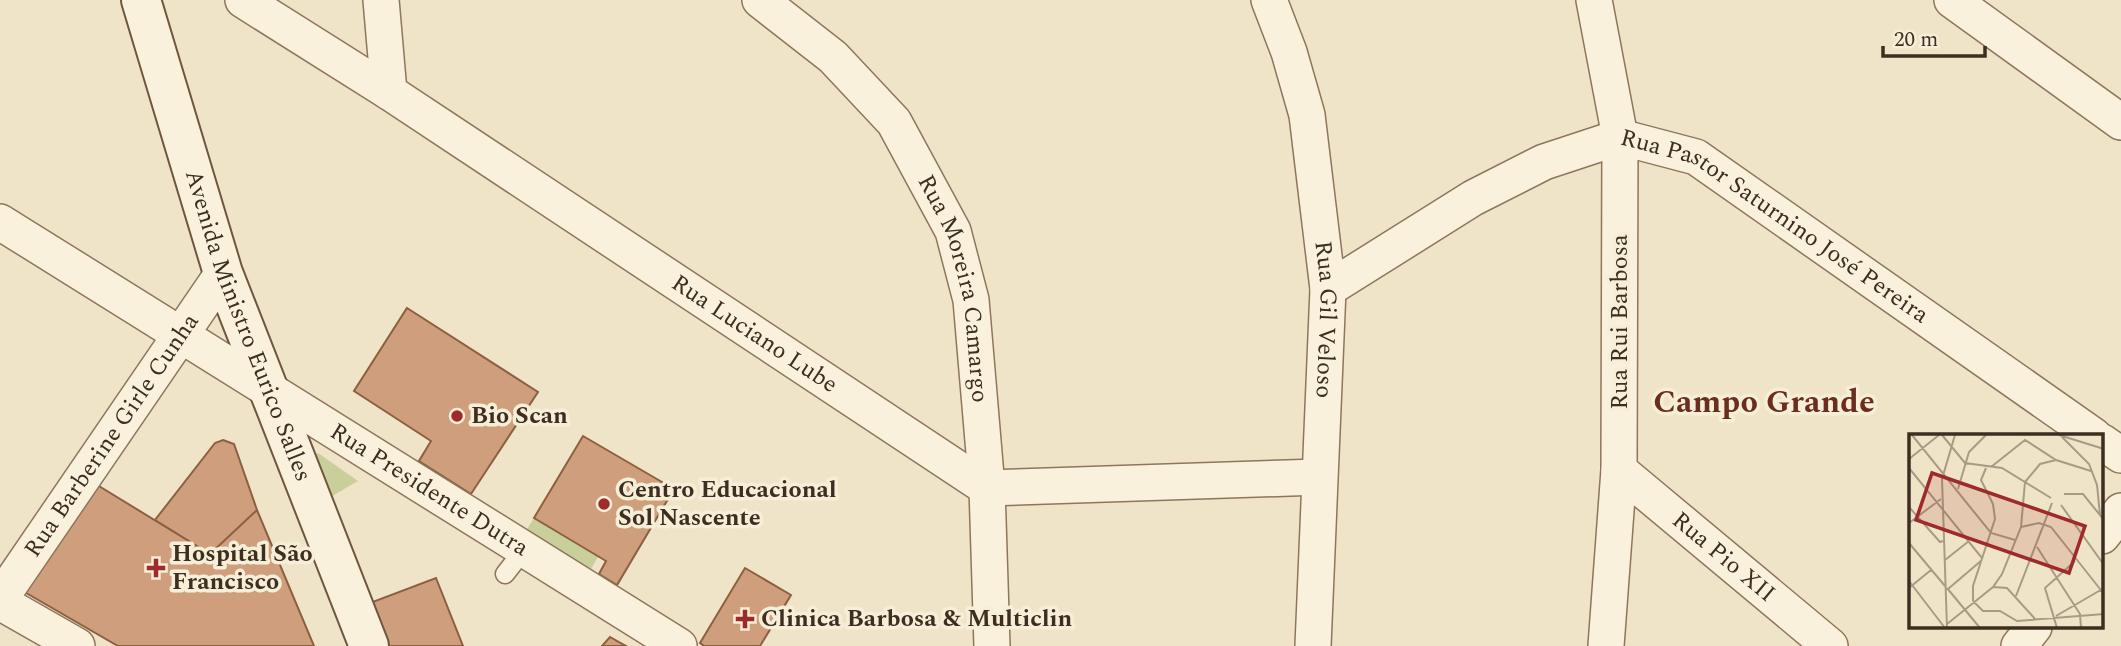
<svg xmlns="http://www.w3.org/2000/svg" width="2121" height="646" viewBox="0 0 2121 646" font-family="Spectral,serif">
<rect width="100%" height="100%" fill="#f0e4c8"/>
<path fill="#c9cf9b" d="M318,453l40,28 -36,21 -12,-46z
M534,518l64,39 -7,12 -65,-38z"/>
<path fill="#cf9f7d" stroke="#8d5f41" stroke-width="2" d="M407,308l131,84 -67,102 -52,-33 12,-20 -77,-50z
M583,436l91,53 -57,96 -18,-11 7,-13 -72,-43z
M223,440l11,4 23,66 -47,44 -55,-34 60,-77z
M94,483l116,71 47,-44 57,136h-196l-97,-56z
M745,568l46,27 -31,51h-56l-4,-3z
M436,578l27,68h-85l-16,-40z
M610,637l16,9h-24z"/>
<g fill="none" stroke-linecap="round" stroke-linejoin="round">
<g stroke="#8d765c" stroke-width="21">
<path id="service" d="M505,574l18,-23"/>
</g>
<g stroke="#8d765c" stroke-width="38">
<g id="minor">
<path id="s1" d="M243,0l146,92 598,396 332,-11"/>
<path d="M381,0l8,92"/>
<path id="s2" d="M760,0l73,57 61,65 59,109 18,69 16,188 5,158"/>
<path id="s3" d="M1269,0l20,52 18,63 21,174 -15,357"/>
<path d="M1594,0l26,137 -1,333 -13,176"/>
<path d="M1952,0l169,122"/>
<path id="s4" d="M0,222l679,424"/>
<path id="s5" d="M1328,289l145,-91 71,-36 76,-25 76,20 398,279"/>
<path d="M2102,442l19,13"/>
<path id="s6" d="M1619,470l211,176"/>
<path d="M2102,536l19,-25"/>
<path id="s7" d="M0,599l223,-326"/>
<path d="M0,602l77,44"/>
<path d="M2019,646l15,-19"/>
</g>
</g>
<g stroke="#6f573f" stroke-width="42">
<g id="secondary">
<path id="s8" d="M141,0l82,273 146,373"/>
</g>
</g>
<use href="#service" stroke="#faf1dc" stroke-width="18"/>
<use href="#minor" stroke="#faf1dc" stroke-width="35"/>
<use href="#secondary" stroke="#faf1dc" stroke-width="38"/>
</g>
<g fill="#9e2a2b" stroke="#f7eed8" stroke-width="2.5">
<circle cx="457" cy="416" r="7"/>
<circle cx="604" cy="504" r="7"/>
<path d="M152.5 557.5h7v7h7v7h-7v7h-7v-7h-7v-7h7z"/>
<path d="M741.5 608.5h7v7h7v7h-7v7h-7v-7h-7v-7h7z"/>
</g>
<g text-anchor="middle" dominant-baseline="central" stroke-width="7" stroke-linejoin="round" paint-order="stroke">
<g font-size="24" fill="#3d2e20" stroke="#f7eed8">
<text stroke="none"><textPath href="#s5" startOffset="511">Rua Pastor Saturnino José Pereira</textPath></text>
<text stroke="none"><textPath href="#s2" startOffset="362">Rua Moreira Camargo</textPath></text>
<text stroke="none"><textPath href="#s3" startOffset="327">Rua Gil Veloso</textPath></text>
<text transform="translate(1620 322) rotate(-90)">Rua Rui Barbosa</text>
<text stroke="none"><textPath href="#s8" startOffset="343">Avenida Ministro Eurico Salles</textPath></text>
<text stroke="none"><textPath href="#s1" startOffset="611">Rua Luciano Lube</textPath></text>
<text stroke="none"><textPath href="#s7" startOffset="198">Rua Barberine Girle Cunha</textPath></text>
<text stroke="none"><textPath href="#s4" startOffset="506">Rua Presidente Dutra</textPath></text>
<text stroke="none"><textPath href="#s6" startOffset="136">Rua Pio XII</textPath></text>
</g>
<g font-size="24" font-weight="bold" fill="#3d2e20" stroke="#f7eed8" text-anchor="start">
<text x="471" y="416">Bio Scan</text>
<text x="618" y="490">Centro Educacional<tspan x="618" dy="28">Sol Nascente</tspan></text>
<text x="172" y="554">Hospital São<tspan x="172" dy="28">Francisco</tspan></text>
<text x="761" y="619">Clinica Barbosa &amp; Multiclin</text>
</g>
<g font-size="32" font-weight="bold" fill="#6b2e1e" stroke="#f7eed8">
<text x="1764" y="402">Campo Grande</text>
</g>
</g>
<g transform="translate(1909 434)">
<rect width="194" height="194" fill="#f0e4c8"/>
<path fill="none" stroke="#a89b85" stroke-width="2" d="M3,1l79,98 24,7M33,1l23,28 37,5 49,30M150,1l45,14M153,3l27,27 8,21 3,30M0,25l30,-24M82,33l34,-27 31,20 35,11M0,34l73,90M49,55l11,-37 17,-17M155,60h19l21,26M152,71l43,60M0,73l31,35 3,-1M0,89l32,-24M112,93l18,-4 12,4 53,67M0,109l36,43M128,113l43,67 1,14M36,126l24,-19M0,147l36,47M84,153l14,1 29,32M0,154l22,-18M38,154l33,40M39,155l34,-29M107,162l36,-93M64,167v-15l22,-67 -2,-15 -12,-24 5,-12M64,167l10,10h17l17,10 87,-7M147,182l48,-28M38,190l46,-37 9,-13 19,-47 4,-45 15,-18 16,-4M38,194l-5,-149 13,-44M148,194l-12,-40 30,-27"/>
<path fill="#9e2a2b" fill-opacity="0.15" stroke="#9e2a2b" stroke-width="3.5" d="M23,39l153,53 -16,47 -153,-53z"/>
<rect width="194" height="194" fill="none" stroke="#3d2e20" stroke-width="3.5"/>
</g>
<path d="M1883 46v10h102v-10" fill="none" stroke="#3d2e20" stroke-width="3.5"/>
<text x="1894" y="46" font-size="21" fill="#3d2e20" stroke="#f7eed8" stroke-width="5" paint-order="stroke">20 m</text>
</svg>
